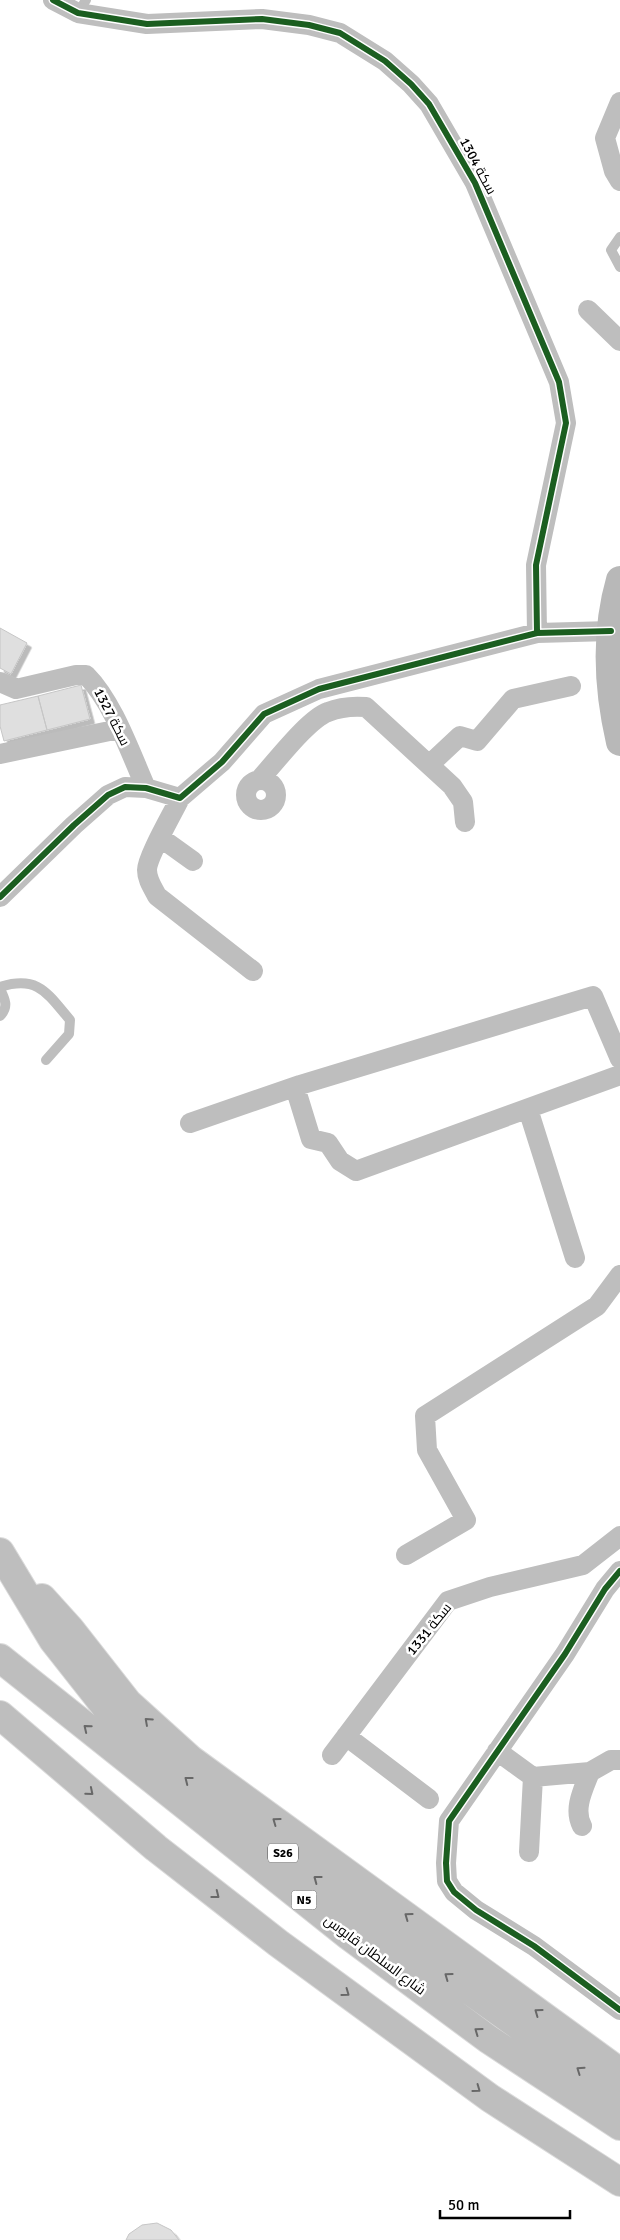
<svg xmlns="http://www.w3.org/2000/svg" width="620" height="2240" viewBox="0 0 620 2240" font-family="Signika,Cairo,sans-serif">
<defs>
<filter id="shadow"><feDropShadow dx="4.5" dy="4.5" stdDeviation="0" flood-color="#0004"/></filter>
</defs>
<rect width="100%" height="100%" fill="#fff"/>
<path fill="#dfdfdf" stroke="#c6c6c6" filter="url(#shadow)" d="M0,628l27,15 -16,31 -11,-6z
M81,685l9,34 -43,11 -9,-34z
M38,696l9,34 -43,11 -4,-15v-21z
M157,2223l14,7 8,10h-53l3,-6 13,-9z"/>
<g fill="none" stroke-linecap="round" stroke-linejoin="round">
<g stroke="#dbdbdb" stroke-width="30">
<path id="trunk" d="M0,1552l53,88 52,66 57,54 244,185 214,153
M42,1598l28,31 58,74 62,56 430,313
M0,1658l349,278 139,103 132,87
M0,1715l156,133 122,95 212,155 130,84"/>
</g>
<path stroke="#bebebe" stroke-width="10" d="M78,13l8,-13
M620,237l-9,13 9,17
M0,987c38,-12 47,6 70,33l-1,14 -23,26
M0,989c5,10 9,18 0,27"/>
<path stroke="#bebebe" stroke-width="20" d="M53,0l25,13 69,11 115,-5 47,6 31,8 45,28 26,23 18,20 46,79 84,199 7,41 -30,142 1,68
M620,102l-15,36 9,33 6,10
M588,310l32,31
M0,682l16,7 60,-14h10c27,27 44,77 60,113
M0,754l119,-25
M429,765l31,-29 17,5 36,-42 58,-13
M259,780c16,-17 49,-61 69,-68 12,-5 25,-6 38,-5l86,79 11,16 2,20
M246 795a15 15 0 1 1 30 0a15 15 0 1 1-30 0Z
M180,798c-7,15 -33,59 -33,72 0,10 6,18 10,26l96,75
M161,838l32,23
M0,897l74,-72 34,-30 17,-8 21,1 34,10 42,-36 42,-48 55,-25 218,-56 74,-2
M295,1087l16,52 17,4 12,18 16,10 264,-96
M528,1109l47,149
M190,1123l110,-38 293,-89 27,63
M406,1555l60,-35 -39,-70 -2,-34 172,-110 23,-31
M620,1571l-15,18 -40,65 -116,167 -3,42 1,18 7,11 22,18 58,36 86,64
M346,1736l83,63
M497,1751l36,26 57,-5 21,-12h9
M332,1755l116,-154 42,-14 93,-22 37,-29
M582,1826c-9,-17 1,-36 8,-54
M529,1852l4,-75"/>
<path stroke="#b8b8b8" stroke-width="28" d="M620,580c-15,52 -12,110 0,162"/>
<use href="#trunk" stroke="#bebebe" stroke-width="28"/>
<g stroke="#fff" stroke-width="9">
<path id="cycleway" d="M53,0l25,13 69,11 115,-5 47,6 31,8 45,28 26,23 18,20 46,79 84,199 7,41 -30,142 1,68
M0,897l74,-72 34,-30 17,-8 21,1 34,10 42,-36 42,-48 55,-25 218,-56 74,-2
M620,1571l-15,18 -40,65 -116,167 -3,42 1,18 7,11 22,18 58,36 86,64"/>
</g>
<use href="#cycleway" stroke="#1b5e20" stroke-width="6"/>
</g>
<defs><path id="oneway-chevron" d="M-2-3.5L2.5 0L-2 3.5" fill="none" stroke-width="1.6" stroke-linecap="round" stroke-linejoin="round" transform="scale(1.25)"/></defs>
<g stroke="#686868">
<use href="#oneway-chevron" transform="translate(148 1721) rotate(-138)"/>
<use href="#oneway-chevron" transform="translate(87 1728) rotate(-141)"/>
<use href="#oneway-chevron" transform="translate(188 1780) rotate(-142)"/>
<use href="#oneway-chevron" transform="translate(90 1792) rotate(40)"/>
<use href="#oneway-chevron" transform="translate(276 1821) rotate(-144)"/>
<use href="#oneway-chevron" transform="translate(317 1879) rotate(-143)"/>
<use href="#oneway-chevron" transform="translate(216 1895) rotate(38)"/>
<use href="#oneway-chevron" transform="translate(408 1916) rotate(-144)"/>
<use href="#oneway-chevron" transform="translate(448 1976) rotate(-144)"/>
<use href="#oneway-chevron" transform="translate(346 1993) rotate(36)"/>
<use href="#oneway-chevron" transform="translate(538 2012) rotate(-144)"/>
<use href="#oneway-chevron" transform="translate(478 2031) rotate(-144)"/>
<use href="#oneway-chevron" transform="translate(580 2070) rotate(-145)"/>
<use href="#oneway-chevron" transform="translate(477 2089) rotate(36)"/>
</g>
<g text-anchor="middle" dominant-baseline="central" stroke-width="5" stroke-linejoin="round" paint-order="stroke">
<g fill="#fff" stroke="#4c4c4c" stroke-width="1">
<rect x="268" y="1843.5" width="30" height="19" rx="4"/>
<rect x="291.5" y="1890.5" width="25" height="19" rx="4"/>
</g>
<g font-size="12" font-weight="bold" fill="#000">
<text x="283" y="1853">S26</text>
<text x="304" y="1900">N5</text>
</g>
<g font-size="14" fill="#000" stroke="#fff">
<text transform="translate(478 166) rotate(62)">سكة 1304</text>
<text transform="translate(112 717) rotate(63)">سكة 1327</text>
<text transform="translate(429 1629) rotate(-51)">سكة 1331</text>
<text transform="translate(375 1955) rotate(37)">شارع السلطان قابوس</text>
</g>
</g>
<path d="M440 2210v8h130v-8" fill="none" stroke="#000000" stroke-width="2.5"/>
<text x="448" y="2210" font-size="15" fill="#000000" stroke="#ffffff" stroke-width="4" paint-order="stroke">50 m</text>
</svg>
